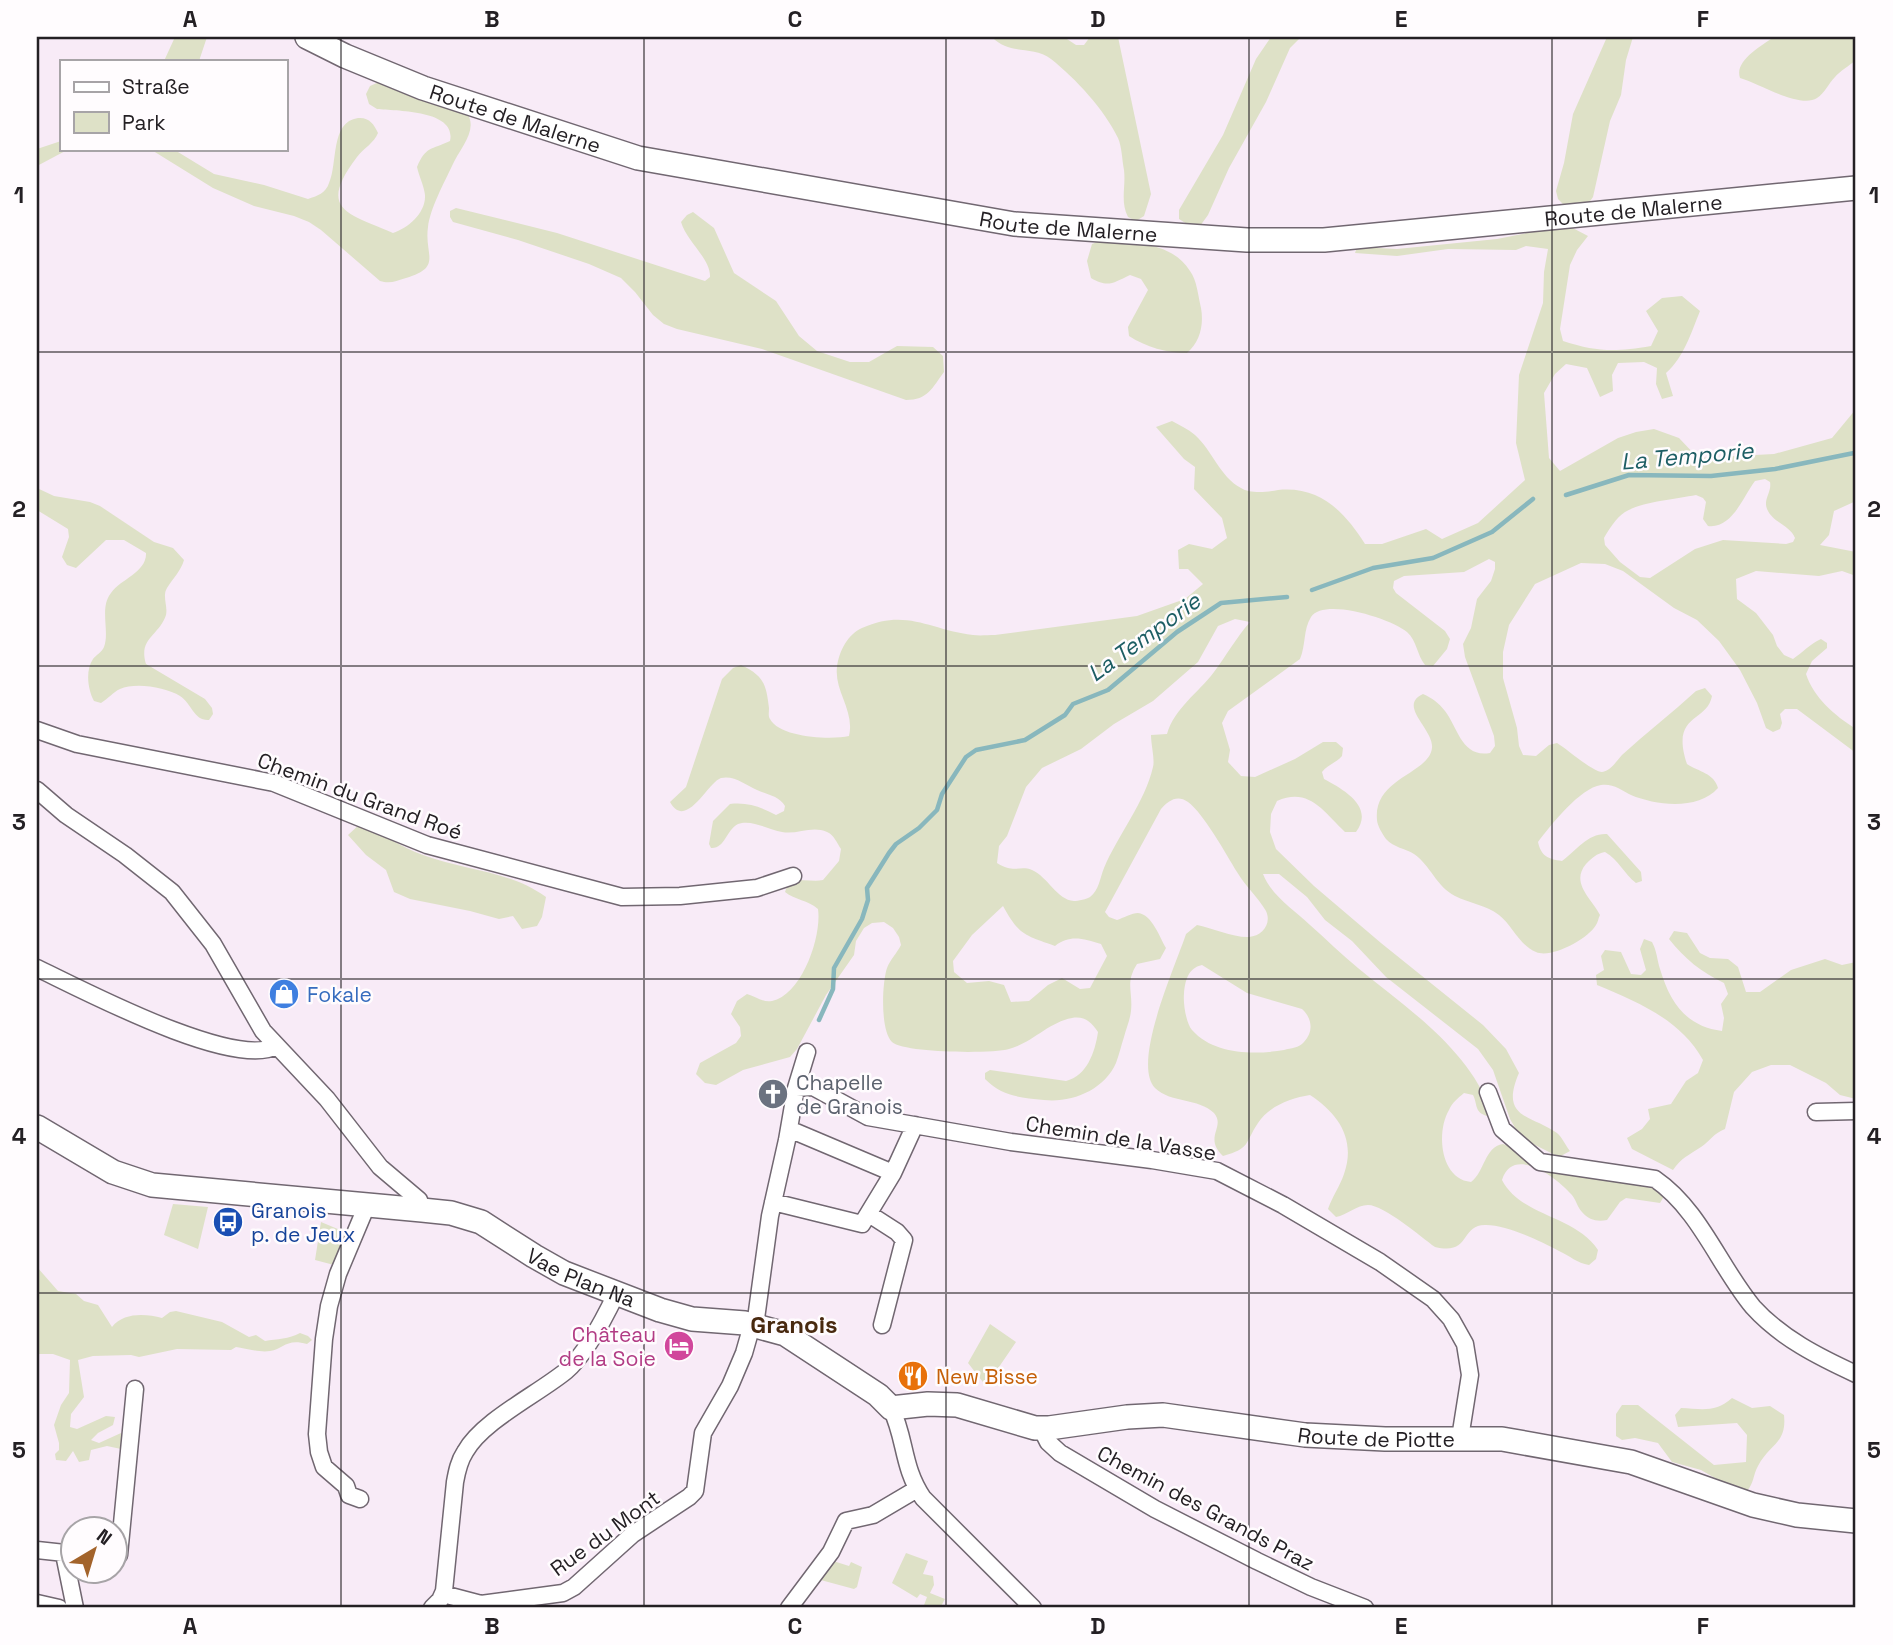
<svg xmlns="http://www.w3.org/2000/svg" width="1893" height="1645" viewBox="0 0 1893 1645" font-family="'Space Grotesk',sans-serif">
<rect width="100%" height="100%" fill="#f8ebf7"/>
<path fill="#dee1c7" fill-rule="evenodd" d="M175,37h32l-8,24h-35z
M992,37h72l12,8h8l6,-8h28l33,157 -7,22 -8,5 -8,-4c-8,-16 -2,-30 -4,-47 -2,-10 -2,-23 -6,-32 -14,-29 -42,-59 -67,-79 -18,-14 -41,-3 -59,-22z
M1271,37h30l-11,11 -24,54 -37,66 -21,47 -8,11h-10l-11,-7v-9l44,-75 33,-76z
M1607,37h26l-7,23 -5,35 -11,26 -17,76 -5,7 -12,2 -12,-1 -6,-6 -2,-8 8,-28 9,-49z
M1774,37h82v23c-7,6 -16,11 -21,17 -7,7 -10,16 -18,21 -17,11 -59,-15 -77,-20 -6,-17 21,-32 34,-41z
M379,82l87,30c14,17 -7,37 -14,54 -8,17 -22,43 -24,61 -4,28 15,40 -22,51 -10,3 -16,6 -26,3l-59,-51 -12,-8 -15,-6 -40,-10 -41,-18 -63,-39h23l41,25 50,11 44,14c9,-3 18,-6 21,-16 9,-20 1,-61 29,-65 11,-1 16,6 20,15 -4,10 -14,15 -21,24 -40,53 -10,56 36,76 15,-5 33,-20 32,-38 -1,-9 -6,-19 -8,-28 9,-21 14,-17 33,-26 7,-31 -53,-30 -73,-32l-8,-5 -3,-10 4,-8z
M61,141v8h8l-32,17v-17z
M456,208l101,25 148,48 5,-4c1,-18 -23,-35 -29,-55l6,-7 6,-3 21,16 20,45 42,28 23,35 18,15 33,11h19l28,-16 36,1 10,9 1,16c-12,16 -16,28 -38,28l-144,-51 -85,-20 -13,-5 -11,-9 -18,-23 -14,-14 -32,-14 -71,-24 -65,-18 -3,-5v-6z
M1567,225l21,11 -11,14 -7,15 -10,64 3,12c34,11 52,11 88,5l7,-15 -12,-20 16,-13 20,-2 18,15c-9,22 -16,46 -34,62l7,23 -11,3 -6,-15 1,-16 -13,-6 -26,1 -6,12 1,16 -13,6 -13,-29 -21,-4 -11,10 -11,19 5,65 11,13 58,-33 18,-6 18,-3 25,9 19,20 76,-4 58,-16 24,-29v92l-22,10 -5,24 -9,10 36,7v24l-14,-5 -23,5 -63,-5 -20,8 1,20 19,14 17,22 4,11 7,9 9,4c10,-7 17,-15 28,-20l6,4v5l-15,13 -6,13c8,24 28,41 50,55v24l-59,-44h-12l-5,5 2,9 -2,6 -7,3 -7,-4 -9,-25 -17,-33 -21,-29 -22,-21 -23,-12 -51,-37 -18,-7 -24,-1 -46,21 -26,41 -6,27v26l14,50 2,18 4,9 13,1 13,-11 8,-2c10,6 36,29 45,29 9,-1 15,-12 20,-17 24,-22 50,-42 74,-64l9,-3 7,8c-5,27 -42,17 -25,68 12,8 27,9 31,24 -19,22 -61,18 -87,7 -9,-5 -19,-12 -30,-10 -21,3 -50,40 -63,57 3,14 10,17 24,19 15,-11 26,-28 45,-27l34,38 1,9 -6,2c-12,-9 -17,-23 -31,-31 -9,2 -12,5 -19,12 -16,19 6,35 14,51 -2,4 -2,7 -4,10 -8,14 -45,34 -60,27 -16,-6 -24,-27 -37,-37 -13,-10 -30,-12 -44,-19 -19,-10 -24,-30 -41,-42 -9,-6 -20,-6 -28,-15 -3,-4 -9,-14 -9,-19 -4,-42 52,-46 55,-72 2,-19 -35,-42 -9,-54 9,4 16,9 22,17 13,17 17,47 45,42l5,-7 -1,-10 -29,-79 -2,-13 8,-16 6,-29 14,-18 4,-12v-7l-6,-3 -25,13 -60,4 -10,5 -1,7 3,5 49,38 5,8 -3,10 -14,17 -8,-1c-8,-10 -8,-24 -18,-33 -15,-13 -83,-35 -96,-15 -8,13 -5,28 -11,42l-72,52 -6,12 8,27 -2,12 13,14 14,1 40,-18 28,-17h13l7,6 -1,8c-6,7 -15,9 -20,16l2,7c19,10 51,28 32,53h-11c-22,-21 -36,-45 -68,-31l-6,13 -1,18 6,17 38,37 67,57 102,82 23,24 13,24c-20,46 13,42 38,60 5,4 9,13 13,18l-11,6 -38,-19 -11,-19 -17,-49 -15,-21 -92,-72 -34,-36 -27,-21 -18,-23 -28,-23h-16c8,21 31,36 47,51 16,14 32,30 48,43 51,42 110,80 134,145l-5,3c-13,-4 -9,-11 -14,-21l-9,-2c-6,5 -12,10 -15,17 -13,22 -9,69 22,72 14,-10 13,-35 32,-38l80,31 69,13 10,4 1,6 -3,5 -34,-5 -6,4 -13,18c-10,2 -18,0 -25,-8 -5,-5 -6,-13 -11,-18 -15,-17 -58,-49 -69,-14 19,37 73,35 96,70l-2,9 -7,6c-12,-2 -19,-9 -30,-14 -19,-10 -52,-26 -73,-26 -26,-1 -15,31 -51,22 -14,-10 -51,-42 -67,-42 -11,0 -21,10 -32,12l-8,-8c4,-12 12,-23 16,-35 12,-34 -5,-60 -34,-79 -19,3 -41,11 -52,28 -14,21 -7,25 -35,33 -20,-19 3,-29 -9,-43 -15,-15 -44,-10 -59,-25 -24,-25 21,-123 31,-154l11,-9c14,3 38,13 52,12 13,-1 23,-13 17,-26 -8,-14 -21,-25 -29,-39 -11,-18 -33,-58 -49,-70 -11,-8 -20,-1 -27,7l-56,103 4,5 8,3c6,-2 15,-7 21,-7 14,1 22,25 28,35l-6,11 -23,5c-12,19 -4,27 -6,47 -1,9 -5,18 -7,26 -3,9 -5,18 -8,26 -12,27 -44,40 -72,37 -25,-3 -41,-3 -59,-21v-6l5,-3 76,11c21,-5 29,-29 32,-49 -7,-10 -13,-16 -26,-14 -23,4 -40,25 -63,31 -18,5 -105,4 -117,-7 -12,-12 -10,-59 -5,-74 3,-8 10,-15 14,-23l-2,-8 -6,-9 -9,-6 -12,1 -8,5 -8,13 -2,14 -28,40 -29,54 -7,8 -47,13 -27,15 -11,-2 -9,-9 4,-11 36,-20 5,-7 -1,-9 -9,-13 6,-13 10,-7c8,2 16,9 25,7 30,-6 50,-65 46,-92 -10,-9 -23,-9 -33,-17 5,-18 25,-9 38,-12l16,-19 2,-12c-4,-6 -7,-14 -14,-17 -15,-7 -30,3 -45,0 -13,-2 -30,-13 -44,-8 -12,6 -13,25 -27,24l-2,-4 4,-23 17,-17c18,-2 31,3 46,11l8,-4 1,-5c-6,-10 -17,-11 -28,-16 -11,-5 -23,-15 -36,-12 -13,4 -35,53 -51,24l16,-15 36,-108 11,-11 8,-3c23,11 25,19 28,43 0,4 -1,8 1,11 10,19 62,21 79,17 6,-25 -15,-45 -12,-69 2,-16 11,-33 25,-39 45,-20 68,2 111,7 7,1 15,0 22,0l142,-19 48,-17 18,-15 -15,-15h-9l-1,-19 11,-6 23,5 15,-11 -5,-20 -28,-29 1,-22 -11,-8 -28,-32 16,-6c7,4 16,8 23,14 17,15 25,42 46,53 9,6 27,4 37,2 42,-4 66,21 87,54h17l44,-15 16,10 36,-16 47,-43 -9,-37 3,-68 24,-72 1,-31 4,-23 -22,-3 -10,4 -68,-1 -51,7 -42,-3 2,-6 40,2 100,-10zM1765,479l5,3c2,10 -7,17 -3,27 6,14 23,16 28,29l-2,4 -7,2 -63,-4 -28,9 -45,29 -10,-1 -20,-15 -15,-17 -1,-7c5,-9 12,-20 21,-26 16,-10 51,-13 71,-17l7,3 3,4 -3,17 5,7c24,3 35,-29 47,-45zM1235,619l15,3c-14,16 -24,34 -36,50 -16,21 -40,37 -47,62l-16,1c0,10 4,25 2,32 -8,35 -35,68 -49,101 -4,10 -5,22 -14,29 -3,2 -12,4 -16,4 -17,-1 -26,-24 -42,-31 -13,-5 -17,4 -35,-7l2,-17 8,-10 19,-49 16,-19 39,-19 33,-25 39,-23 45,-39 20,-36zM1003,906c16,29 21,29 52,40 15,-12 29,-7 46,-2l6,12 -17,32 -10,1 -18,-11 -14,7 -19,16 -18,1 -7,-17 -15,-4 -22,2 -13,-11 -1,-11 19,-26zM1202,965l45,28 55,16c10,9 12,23 2,33 -5,6 -13,6 -20,8 -29,5 -70,5 -92,-20 -6,-7 -9,-27 -8,-36 1,-13 4,-26 18,-29z
M1105,239c29,4 67,3 85,32 7,9 8,25 11,37 3,17 -1,34 -14,45 -20,0 -41,-6 -58,-17l-1,-9 20,-37 -7,-11 -11,-4c-17,8 -22,13 -39,3l-4,-17 5,-17z
M37,488l17,8 36,6 10,4 54,36 19,6 11,12c-3,11 -11,18 -17,28 -5,8 1,18 -1,27 -7,21 -28,23 -20,49l59,35 7,9 1,6 -4,6c-15,1 -17,-16 -29,-24 -14,-9 -45,-14 -60,-7 -7,3 -12,10 -19,14l-7,-2c-6,-11 -9,-30 -1,-42 3,-4 9,-7 11,-12 6,-16 -5,-39 7,-54 10,-14 36,-21 35,-40l-22,-13h-18l-30,28 -9,-3 -5,-8 7,-20 -1,-8 -31,-19z
M361,823c21,10 39,24 62,32 43,16 85,15 123,42l-4,20 -5,9 -15,3 -9,-13 -14,3 -29,-8 -60,-12 -16,-7 -8,-22 -20,-15 -18,-20z
M1674,931l13,2 13,20 10,5 18,1 10,8 8,25h14l31,-22 34,-11 17,6 14,-3v137l-16,-4 -14,-12 -36,-18h-19l-19,7 -18,20 -9,37c-11,4 -15,12 -24,18 -12,8 -20,11 -28,23l-41,-21 -5,-11 15,-9 8,-10 -2,-10 23,-5 15,-23 12,-8 5,-13c-22,-40 -65,-58 -106,-75l-1,-10 8,-5 -3,-14 4,-6 16,2 10,22 10,1 5,-5 -6,-21 4,-10 8,3c5,9 5,18 8,27 10,33 25,57 62,62l2,-13 -3,-14 7,-10 -4,-11c-23,-11 -39,-24 -55,-44z
M173,1204l35,3 -10,42 -34,-14z
M321,1222l24,10 -11,33 -19,-5z
M37,1267l21,24 18,3 8,7 14,4 14,22c12,-15 34,-13 50,-9l8,-6 6,-1 46,11 27,15 7,-2 9,6c12,-2 24,-2 35,-8l8,3 4,4 -5,4c-21,-6 -23,5 -37,7 -10,2 -25,-3 -34,-4l-5,3 -54,-1 -38,8 -8,-2 -38,1 -15,4 6,37 -13,17 -1,13 7,2 29,-13 9,1 -2,8 -15,8 -7,7 8,3 22,-10 4,11 -4,5 -14,-3 -16,4 -2,10 -10,2 -6,-11 -7,10 -10,-1 -1,-6 4,-4v-7l-5,-18 7,-20 8,-12 1,-33 -17,-6h-16z
M990,1324l26,18 -30,44 -18,-23z
M1732,1398l20,10 18,-2 14,9c3,29 -14,28 -26,51 -5,9 -4,17 -11,25l-20,-6 -26,-15 -29,-8 -14,-19 -23,-5 -13,2 -6,-4v-22l6,-9h16l76,60 32,-3 1,-27 -10,-12 -59,4 -3,-12 6,-7c20,1 35,5 51,-10z
M906,1553l22,8 -5,13 10,2 1,9 -4,8 15,6 -5,9h-17l4,-11 -7,-3 -3,4 -25,-15z
M830,1560l19,6 2,-4 11,5 -5,20 -3,2 -37,-10z"/>
<g fill="none" stroke-linecap="round" stroke-linejoin="round">
<path stroke="#88b7bd" stroke-width="4.5" d="M1566,495l63,-20 82,1 64,-7 79,-16
M1312,590l61,-22 60,-10 59,-26 41,-33
M819,1020l14,-31 1,-21 28,-49 6,-19 -1,-12 22,-35 7,-9 23,-16 18,-18 5,-16 24,-37 10,-7 49,-10 40,-25 8,-11 35,-14 69,-58 44,-29 66,-6"/>
<g stroke="#716771" stroke-width="19">
<path id="street" d="M37,730l40,14 197,39 153,62 195,52 58,-1 77,-8 36,-12
M37,790l29,25 59,40 47,37 41,52 50,87 64,68 53,68 39,33 3,10
M37,968c44,21 197,102 239,78
M796,1088l17,-1 55,30 143,25 141,18 65,11 66,34 97,57 53,37 18,20 14,25 5,31 -10,63
M1488,1092l14,37 38,33 115,17c45,31 64,87 98,128 28,31 66,50 103,67
M1816,1112l40,-1
M789,1129l104,44
M773,1202l89,22 31,-51 22,-48
M869,1214l28,18 7,8 -22,85
M755,1326l15,-110 17,-76 9,-52 11,-36
M891,1408c15,31 11,59 32,90l110,110
M1041,1428l7,14 12,11 95,56 102,52 54,26 54,21
M360,1499l-11,-4 -3,-9 -22,-19 -5,-15 -2,-18 7,-95 5,-33 9,-32 29,-69
M37,1550l37,4
M64,1554l11,54
M116,1555h3l16,-166
M443,1594l38,10 82,-11 11,-6 59,-53 56,-37 6,-6 8,-58 27,-47 14,-33 8,-28
M37,1603l22,5
M432,1608l8,-8 4,-9 11,-109c2,-11 4,-21 10,-30 17,-31 73,-58 101,-81 20,-17 39,-54 50,-77
M789,1608l42,-56 15,-31 27,-6 44,-26"/>
</g>
<g stroke="#716771" stroke-width="26">
<g id="secondary">
<path id="s1" d="M307,37l38,19 78,32 215,70 376,66 233,16h77l532,-52"/>
<path id="s2" d="M37,1127l76,45 39,13 270,25 29,3 30,9 53,34 30,17 96,37 32,9 53,4 40,11 93,61 13,13 37,-4 29,1 78,23h14l78,-11 36,-2 142,20 80,4h117l129,23 122,43 44,10 59,6"/>
</g>
</g>
<use href="#street" stroke="#fff" stroke-width="16"/>
<use href="#secondary" stroke="#fff" stroke-width="23"/>
</g>
<path fill="none" stroke="#242024" stroke-width="2" stroke-opacity="0.55" d="M341,37v1571M644,37v1571M946,37v1571M1249,37v1571M1552,37v1571M37,352h1819M37,666h1819M37,979h1819M37,1293h1819"/>
<defs>
<g id="shop-disc" transform="scale(1.575)"><circle r="9.5" fill="#3f7fe0" stroke="#fffcfe"/><path d="M-5-2.5h2.3a2.7 3.5 0 0 1 5.4 0H5L5.5 6h-11ZM-1.5-2.5h3a1.5 2.3 0 0 0-3 0Z" fill="#fff"/></g>
<g id="church-disc" transform="scale(1.575)"><circle r="9.5" fill="#6b7280" stroke="#fffcfe"/><path d="M-1.2-6h2.4v3.5h3.3v2.4h-3.3V6h-2.4V-.1h-3.3v-2.4h3.3Z" fill="#fff"/></g>
<g id="bus-disc" transform="scale(1.575)"><circle r="9.5" fill="#1a4fb4" stroke="#fffcfe"/><path d="M-5-6H5V4H4V6H2V4H-2V6H-4V4H-5ZM-3.5-4V0h7V-4ZM-3.5 1.2v1.5H-2V1.2ZM2 1.2v1.5H3.5V1.2Z" fill="#fff"/></g>
<g id="hotel-disc" transform="scale(1.575)"><circle r="9.5" fill="#d1479c" stroke="#fffcfe"/><path d="M-6-4.5h1.5V1H6V5H4.5V3h-9V5H-6ZM-4 0a1.8 1.8 0 1 1 3.6 0ZM.5 0V-2.5h3Q6-2.5 6 0Z" fill="#fff"/></g>
<g id="restaurant-disc" transform="scale(1.575)"><circle r="9.5" fill="#e8710a" stroke="#fffcfe"/><path d="M-5-6h1v4h1v-4h1v4h1v-4h1v5L-1.5 .5V6h-2V.5L-5-1ZM5-6V6H3V1.5H1.5Q1.5-4 5-6Z" fill="#fff"/></g>
</defs>
<g fill-rule="evenodd">
<use href="#shop-disc" x="284" y="994"/>
<use href="#church-disc" x="773" y="1094"/>
<use href="#bus-disc" x="228" y="1222"/>
<use href="#hotel-disc" x="679" y="1346"/>
<use href="#restaurant-disc" x="913" y="1376"/>
</g>
<g text-anchor="middle" dominant-baseline="central" stroke-width="5" stroke-linejoin="round" paint-order="stroke">
<g font-size="21" fill="#242024" stroke="#fffcfe">
<text stroke="none"><textPath href="#s1" startOffset="224">Route de Malerne</textPath></text>
<text stroke="none"><textPath href="#s1" startOffset="1356">Route de Malerne</textPath></text>
<text stroke="none"><textPath href="#s1" startOffset="789">Route de Malerne</textPath></text>
<text transform="translate(360 796) rotate(20)">Chemin du Grand Roé</text>
<text transform="translate(1121 1138) rotate(9)">Chemin de la Vasse</text>
<text stroke="none"><textPath href="#s2" startOffset="576">Vae Plan Na</textPath></text>
<text stroke="none"><textPath href="#s2" startOffset="1410">Route de Piotte</textPath></text>
<text transform="translate(1206 1508) rotate(28)">Chemin des Grands Praz</text>
<text transform="translate(605 1533) rotate(-36)">Rue du Mont</text>
</g>
<g font-size="21" fill="#366cbe" stroke="#fffcfe" text-anchor="start">
<text x="307" y="994">Fokale</text>
</g>
<g font-size="21" fill="#5b616d" stroke="#fffcfe" text-anchor="start">
<text x="796" y="1082">Chapelle<tspan x="796" dy="24">de Granois</tspan></text>
</g>
<g font-size="21" fill="#164399" stroke="#fffcfe" text-anchor="start">
<text x="251" y="1210">Granois<tspan x="251" dy="24">p. de Jeux</tspan></text>
</g>
<g font-size="21" fill="#b23c85" stroke="#fffcfe" text-anchor="end">
<text x="656" y="1334">Château<tspan x="656" dy="24">de la Soie</tspan></text>
</g>
<g font-size="21" fill="#c56008" stroke="#fffcfe" text-anchor="start">
<text x="936" y="1376">New Bisse</text>
</g>
<g font-size="23" font-style="italic" fill="#1d5e64" stroke="#fffcfe">
<text transform="translate(1687 456) rotate(-5)">La Temporie</text>
<text transform="translate(1144 637) rotate(-36)">La Temporie</text>
</g>
<g font-size="24" font-weight="bold" fill="#48290f" stroke="#fffcfe">
<text x="794" y="1324">Granois</text>
</g>
</g>
<rect width="1893" height="1645" fill="none" stroke="#fffcfe" stroke-width="77"/>
<rect x="60" y="60" width="228" height="91" fill="#fffcfe" stroke="#a7a4a7" stroke-width="2"/>
<rect x="74" y="82" width="35" height="10" fill="#ffffff" stroke="#a7a4a7" stroke-width="2"/>
<text x="122" y="94" font-size="21" fill="#242024">Straße</text>
<rect x="74" y="112" width="35" height="21" fill="#dee1c7" stroke="#a7a4a7" stroke-width="2"/>
<text x="122" y="130" font-size="21" fill="#242024">Park</text>
<g transform="translate(94 1550) rotate(38)"><circle r="33" fill="#fffcfe" stroke="#a7a4a7" stroke-width="2"/>
<path d="M0-5L12 26L0 18L-12 26Z" fill="#a3632b"/>
<text y="-10" font-size="19" font-weight="bold" text-anchor="middle" fill="#242024">N</text>
</g>
<rect x="38" y="38" width="1816" height="1568" fill="none" stroke="#242024" stroke-width="2.5"/>
<g font-size="23" text-anchor="middle" font-weight="bold" fill="#242024">
<text x="190" y="27">A</text>
<text x="492" y="27">B</text>
<text x="795" y="27">C</text>
<text x="1098" y="27">D</text>
<text x="1401" y="27">E</text>
<text x="1703" y="27">F</text>
<text x="19" y="203">1</text>
<text x="1874" y="203">1</text>
<text x="19" y="517">2</text>
<text x="1874" y="517">2</text>
<text x="19" y="830">3</text>
<text x="1874" y="830">3</text>
<text x="19" y="1144">4</text>
<text x="1874" y="1144">4</text>
<text x="19" y="1458">5</text>
<text x="1874" y="1458">5</text>
<text x="190" y="1634">A</text>
<text x="492" y="1634">B</text>
<text x="795" y="1634">C</text>
<text x="1098" y="1634">D</text>
<text x="1401" y="1634">E</text>
<text x="1703" y="1634">F</text>
</g>
</svg>
